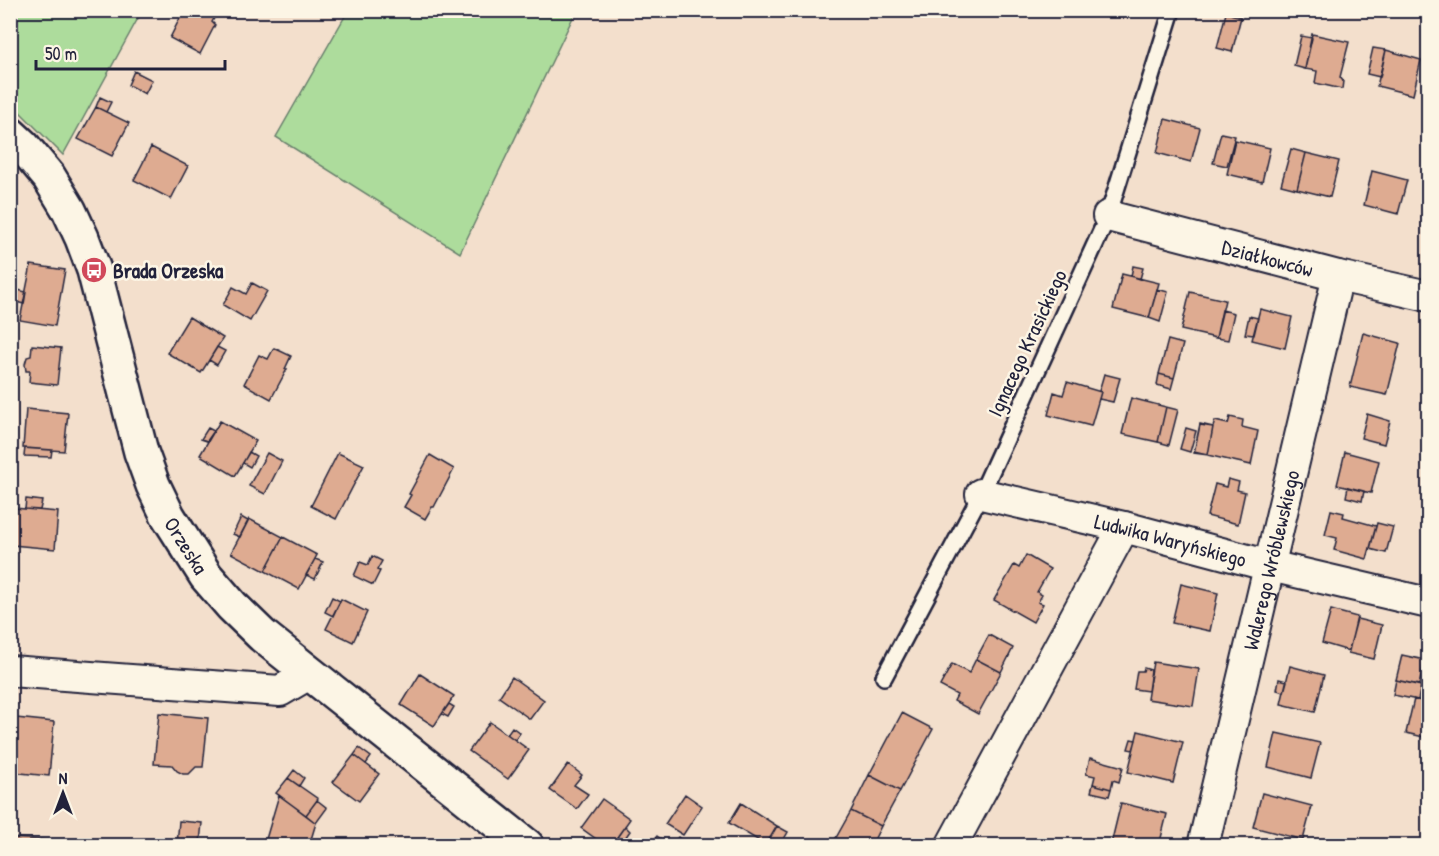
<svg xmlns="http://www.w3.org/2000/svg" width="1439" height="856" viewBox="0 0 1439 856" font-family="'Patrick Hand',sans-serif">
<rect width="100%" height="100%" fill="#f3dfcc"/>
<filter id="ink" filterUnits="userSpaceOnUse"><feTurbulence type="fractalNoise" baseFrequency=".0167" numOctaves="2"/><feDisplacementMap in="SourceGraphic" scale="12" xChannelSelector="R" yChannelSelector="G"/><feConvolveMatrix kernelMatrix="1 2 1 2 8 2 1 2 1" color-interpolation-filters="sRGB"/></filter>
<g filter="url(#ink)">
<path fill="#addc9c" stroke="#687f6c" stroke-width="1.5" d="M11,10l131,1 -79,144 -52,-52z
M348,11h228l-116,242 -184,-116z"/>
<path fill="#deab91" stroke="#22223b" stroke-width="1.5" d="M184,10l34,1 -6,11 3,3 -15,29 -30,-16z
M1226,13l15,4 -9,35 -15,-4z
M1312,34l37,8 -9,35 3,4 -1,8 -27,-6 2,-12 -12,-2z
M1301,36l11,2 -7,31 -11,-3z
M1373,48l13,2 -6,27 -13,-3z
M1386,50l35,10 -8,35 -36,-9z
M134,71l18,9 -7,14 -17,-9z
M100,97l11,5 -5,10 -10,-5z
M96,107l33,16 -17,33 -34,-17z
M1165,119l35,9 -9,34 -34,-9z
M1221,133l14,3 -8,30 -14,-3z
M1235,140l35,8 -8,34 -35,-8z
M151,147l37,19 -17,33 -37,-19z
M1291,149l15,4 -9,36 -16,-4z
M1306,153l33,8 -9,36 -33,-8z
M1372,171l35,9 -9,34 -34,-9z
M31,265l34,5 -10,56 -35,-6z
M1133,266l10,2 -3,11 -9,-3z
M1122,274l37,9 -10,35 -36,-9z
M252,283l15,8 -17,30 -27,-16 10,-18 13,7z
M14,289l12,3 -2,12 -12,-3z
M1157,289l11,3 -8,30 -11,-4z
M1190,292l35,8 -9,38 -35,-8z
M1260,309l32,8 -7,31 -33,-8z
M1222,310l12,3 -6,27 -12,-2z
M1249,316l9,2 -4,17 -9,-1z
M189,317l34,21 -22,35 -34,-20z
M1363,333l37,10 -13,52 -37,-8z
M1168,340l15,4 -9,34 -15,-4z
M32,345l29,3 -4,37 -28,-3 1,-11h-4l-1,-7 2,-7 4,-1z
M217,347l8,4 -8,14 -8,-5z
M274,348l17,8 -6,13h2l-16,30 -27,-15 15,-29 9,4z
M1104,374l16,4 -7,24 -14,-3 2,-7 -2,-1z
M1159,374l15,4 -3,11 -14,-4z
M1067,382l34,10 -10,34 -43,-11 6,-23 9,3z
M1131,398l35,9 -8,35 -36,-8z
M1166,407l12,3 -9,35 -11,-3z
M26,409l42,4 -4,38 -41,-3z
M1367,414l23,7 -6,23 -23,-6z
M1230,417l13,3 -1,7 16,4 -7,34 -57,-13 6,-28 13,3 2,-6 13,3z
M220,421l36,20 -21,35 -35,-21z
M1200,425l13,2 -5,28 -14,-2z
M208,428l6,3 -7,10 -6,-2z
M1186,428l10,3 -6,21 -10,-3z
M25,448l27,2 -1,7 -27,-1z
M249,452l7,4 -6,11 -7,-4z
M1345,452l34,9 -8,32 -34,-8z
M267,453l15,8 -17,33 -16,-8z
M338,453l26,12 -28,54 -25,-13z
M430,455l24,14 -20,38h-2l-7,12 -21,-12 7,-12 -2,-1z
M1228,479l11,3 -2,8 8,2 -7,32 -31,-8 8,-32 11,3z
M1348,487l16,4 -2,10 -16,-4z
M26,499l16,2 -2,9 -15,-1z
M14,508l44,4 -3,37 -43,-4z
M1331,510l13,3 -1,4 33,9 -9,33 -33,-9 3,-12 -12,-3z
M241,517l7,4 -8,16 -7,-3z
M249,519l34,18 -18,34 -34,-18z
M1377,523l16,4 -7,26 -16,-4z
M283,537l34,18 -18,34 -34,-18z
M1026,555l24,14 -13,23 5,3 -4,7 5,2 -10,18 -39,-22 20,-35 5,3z
M372,556l10,5 -5,9 3,1 -7,14 -19,-9 6,-14 8,3z
M315,559l8,3 -8,17 -9,-4z
M1428,559v22l-4,-1z
M1181,584l37,9 -8,38 -38,-8z
M332,597l8,4 -7,15 -8,-4z
M341,599l26,13 -14,30 -27,-13z
M1331,610l26,7 -8,34 -27,-8z
M1357,619l25,6 -8,34 -26,-6z
M989,635l24,13 -12,24 -25,-13z
M1402,655l23,5 -6,25 -23,-5z
M976,659l25,13 -23,42 -24,-13 3,-6 -17,-9 12,-22 17,9z
M1153,662l46,7 -6,37 -46,-7z
M1290,666l34,9 -9,37 -34,-8z
M1144,668l7,2 -3,21 -14,-2 3,-18h6z
M420,674l34,22 -20,30 -33,-21z
M512,677l32,23 -14,19 -31,-22z
M1279,679l8,2 -3,11 -7,-2z
M1396,680l25,6 -3,14 -25,-5z
M1414,699l14,4v35l-22,-5z
M449,704l5,3 -6,10 -6,-3z
M159,713l49,5 -5,49h-7l-7,7h-6l-6,-3 -5,-6 -18,-1z
M902,713l31,16 -33,62 -31,-16z
M16,718l38,4 -5,54 -38,-4z
M490,722l39,28 -21,29 -39,-28z
M512,727l8,6 -5,7 -8,-6z
M1138,731l45,11 -10,41 -45,-11z
M1276,733l44,10 -9,35 -43,-11z
M1131,739l5,1 -3,10 -5,-1z
M359,748l12,9 -5,7 -12,-9z
M354,755l25,19 -20,27 -26,-19z
M1090,758l33,9 -4,15 -6,-2 -2,9 -18,-5 2,-8 -9,-2z
M568,764l14,11 -8,10 14,9 -11,15 -27,-19z
M294,770l10,8 -5,8 -11,-8z
M869,775l31,16 -19,35 -30,-15z
M288,778l30,21 -12,16 -30,-22z
M1093,784l18,5 -2,7 -18,-4z
M1262,793l50,13 -9,34 -50,-13z
M685,794l17,12 -19,29 -18,-11z
M279,795l37,28 -7,23h-45z
M602,799l28,20 -19,27h-5l-25,-18z
M317,800l10,8 -11,15 -10,-8z
M741,803l36,23 -11,19 -37,-22z
M1121,803l46,11 -8,32h-42l-6,-2z
M851,811l30,15 -10,20 -39,-1z
M179,821l23,2 -2,19 39,4h-62z
M625,826l5,5 -7,10 -6,-4z
M777,826l11,6 -8,14 -14,-1z
M657,836l14,10h-21z
M678,837l10,9h-17z
M10,838l39,2 -1,6h-38z"/>
<g fill="none" stroke-linecap="round" stroke-linejoin="round">
<g stroke="#22223b" stroke-width="20">
<path id="lane" d="M884,677l97,-183 127,-278 64,-206"/>
</g>
<g stroke="#22223b" stroke-width="34">
<g id="street">
<path id="s1" d="M1108,216l230,60 90,20"/>
<path id="s2" d="M981,494l143,33 146,39 158,37"/>
<path d="M10,671l270,20 29,-17"/>
<path d="M951,846l173,-319"/>
<path id="s3" d="M1203,846l135,-570"/>
</g>
</g>
<g stroke="#22223b" stroke-width="38">
<g id="secondary">
<path id="s4" d="M10,134l13,12 26,31 20,33 13,28 12,32 47,182 12,33 15,31 38,60 26,30 31,30 264,210"/>
</g>
</g>
<use href="#lane" stroke="#fcf5e5" stroke-width="15"/>
<use href="#street" stroke="#fcf5e5" stroke-width="30"/>
<use href="#secondary" stroke="#fcf5e5" stroke-width="33"/>
</g>
</g>
<defs>
<g id="bus-disc" transform="scale(1.35)"><circle r="9.5" fill="#d1495b" stroke="#fcf5e5"/><path d="M-5-6H5V4H4V6H2V4H-2V6H-4V4H-5ZM-3.5-4V0h7V-4ZM-3.5 1.2v1.5H-2V1.2ZM2 1.2v1.5H3.5V1.2Z" fill="#fff"/></g>
</defs>
<g fill-rule="evenodd">
<use href="#bus-disc" x="94" y="270"/>
</g>
<g text-anchor="middle" dominant-baseline="central" stroke-width="5" stroke-linejoin="round" paint-order="stroke">
<g font-size="21" fill="#22223b" stroke="#fcf5e5">
<text stroke="none"><textPath href="#s1" startOffset="165">Działkowców</textPath></text>
<text transform="translate(1027 343) rotate(-65)">Ignacego Krasickiego</text>
<text stroke="none"><textPath href="#s2" startOffset="195">Ludwika Waryńskiego</textPath></text>
<text stroke="none"><textPath href="#s4" startOffset="454">Orzeska</textPath></text>
<text stroke="none"><textPath href="#s3" startOffset="294">Walerego Wróblewskiego</textPath></text>
</g>
<g font-size="21" font-weight="bold" fill="#22223b" stroke="#fcf5e5" text-anchor="start">
<text x="113" y="270">Brada Orzeska</text>
</g>
</g>
<rect width="1439" height="856" fill="none" stroke="#fcf5e5" stroke-width="36"/>
<rect x="18" y="18" width="1403" height="820" fill="none" stroke="#22223b" stroke-width="2" filter="url(#ink)"/>
<g transform="translate(63 793)" stroke="#fcf5e5" stroke-width="4.5" paint-order="stroke">
<path d="M0-4.5L10 22L0 15L-10 22Z" fill="#22223b"/>
<text y="-9" font-size="16" font-weight="bold" text-anchor="middle" fill="#22223b">N</text>
</g>
<path d="M36 60v9h189v-9" fill="none" stroke="#22223b" stroke-width="3"/>
<text x="45" y="60" font-size="18" fill="#22223b" stroke="#fcf5e5" stroke-width="4.5" paint-order="stroke">50 m</text>
</svg>
